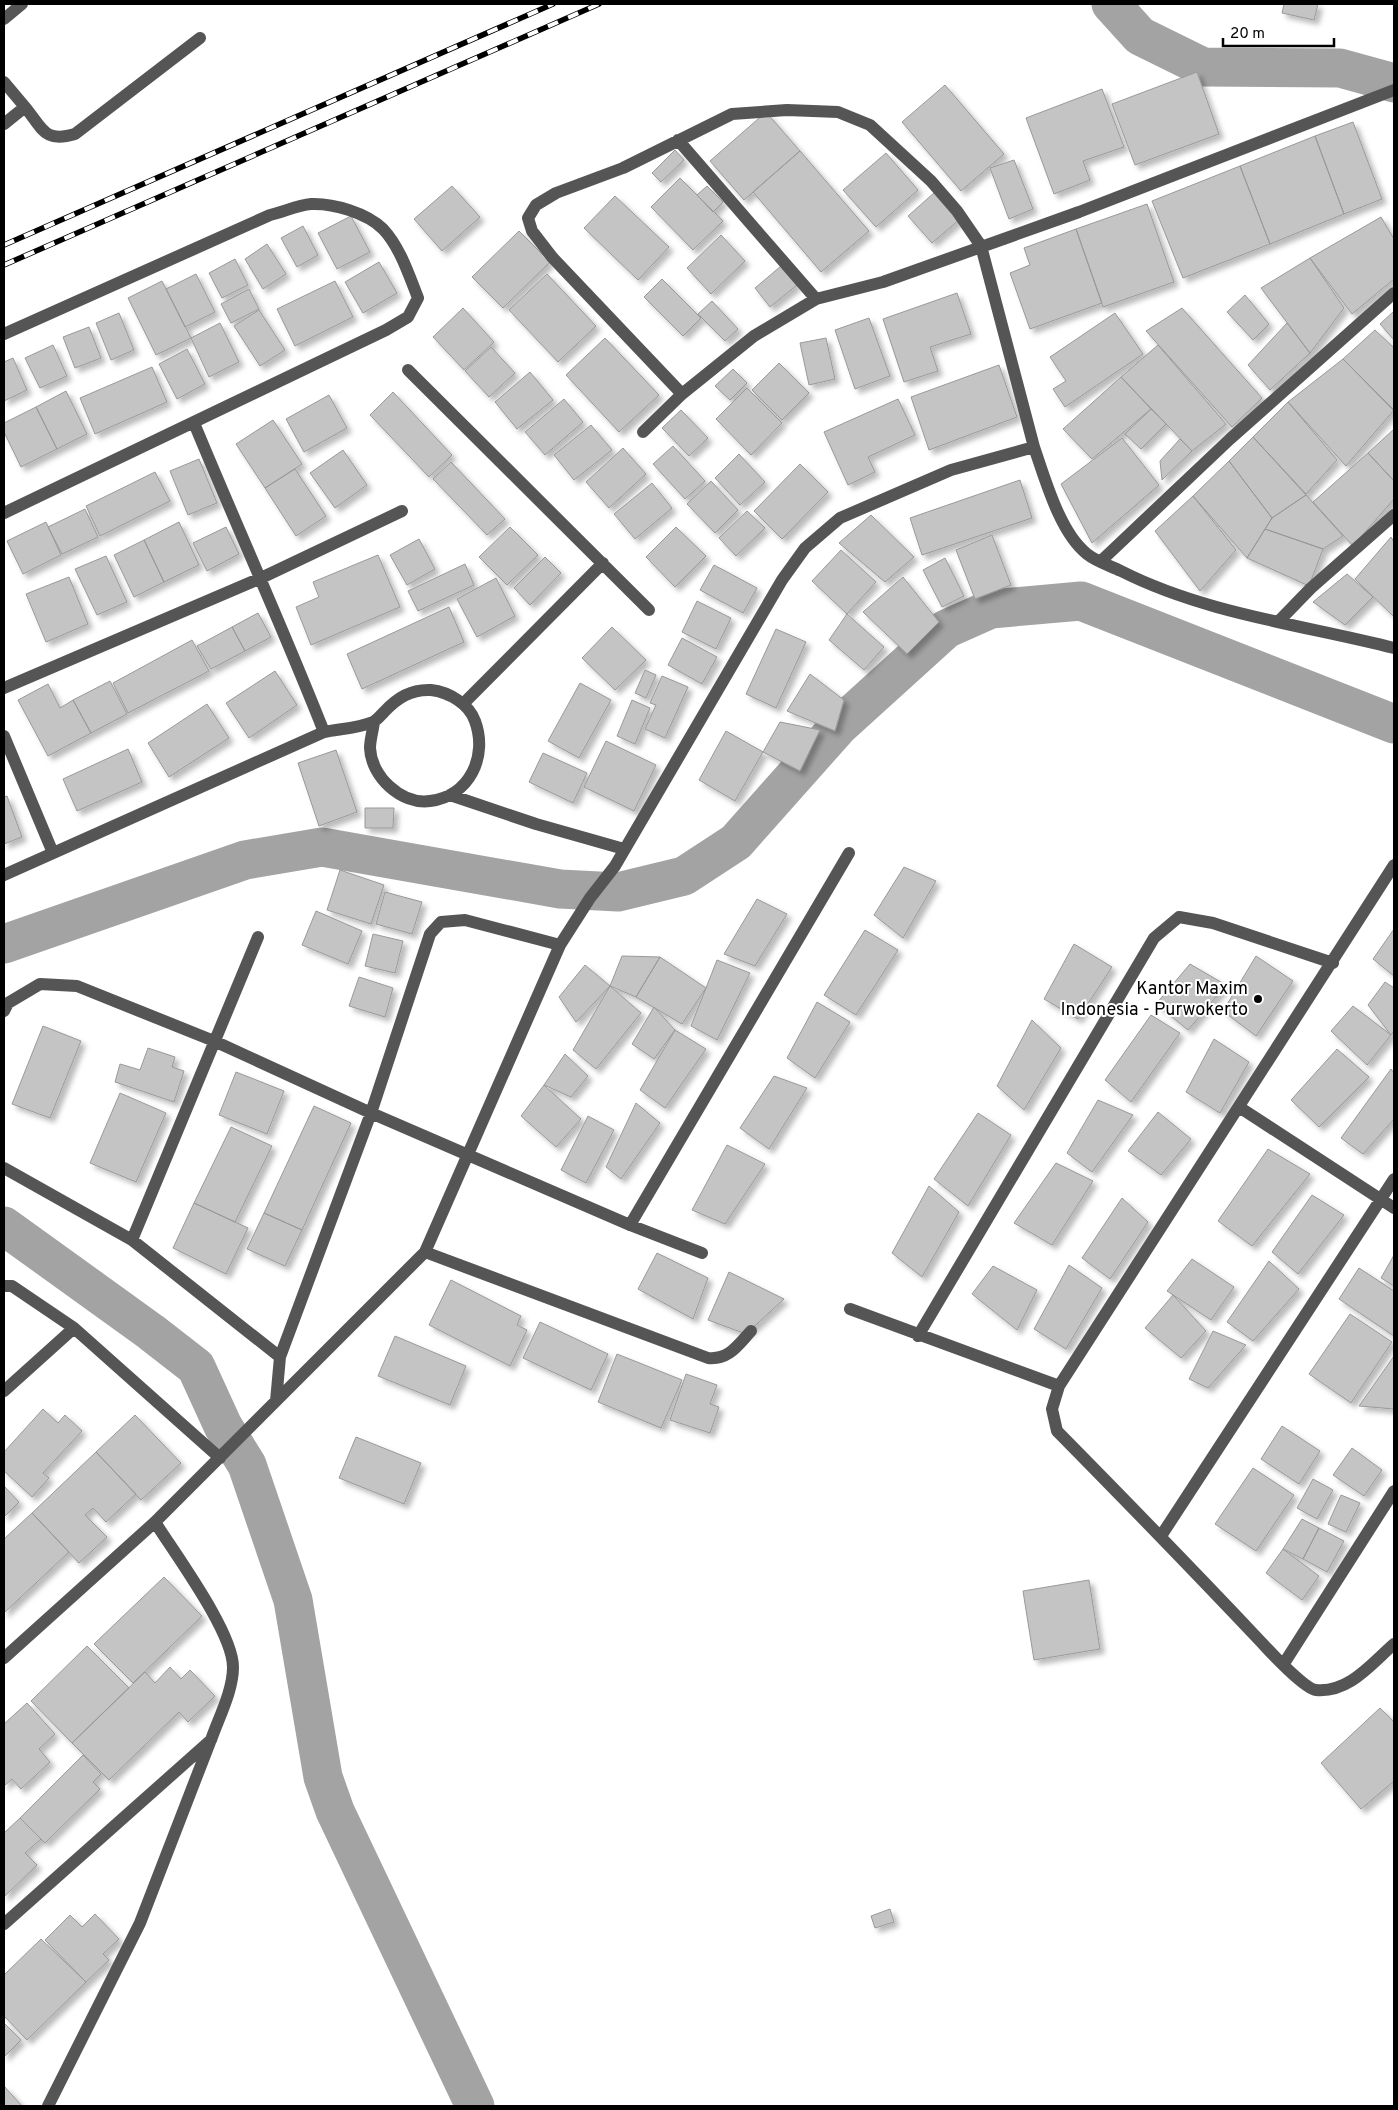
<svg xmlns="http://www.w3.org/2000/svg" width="1398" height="2110" viewBox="0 0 1398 2110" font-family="Overpass,sans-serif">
<defs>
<filter id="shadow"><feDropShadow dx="4.5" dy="4.5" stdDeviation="2.5" flood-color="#0004"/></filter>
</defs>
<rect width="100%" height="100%" fill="#fff"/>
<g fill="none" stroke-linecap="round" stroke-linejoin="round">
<path stroke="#a3a3a3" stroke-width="39" d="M1111,4l29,32 63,31 137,1 54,15
M4,944l241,-84 77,-13 238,42 58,3 66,-16 52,-34 103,-116 107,-97 45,-20 90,-8 313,123
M4,1226l147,106 45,35 27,59 24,39 46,135 30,177 12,34 140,295"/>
</g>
<path fill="#c4c4c4" stroke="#999" filter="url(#shadow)" d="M1284,4h34l-4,16 -32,-7z
M1197,72l22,62 -84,31 -23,-61z
M945,85l59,69 -43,37 -59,-69z
M1102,89l22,58 -41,14 7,19 -36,14 -28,-76z
M766,112l34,39 -56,49 -34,-39z
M1353,122l29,77 -38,15 -29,-78z
M1315,136l29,78 -74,30 -30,-78z
M675,150l9,10 -23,22 -9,-9z
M800,151l69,80 -48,41 -68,-80z
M886,153l32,37 -42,37 -33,-37z
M1014,160l19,49 -24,10 -19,-51z
M1240,166l30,78 -87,34 -31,-77z
M680,178l43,43 -30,29 -42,-43z
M452,186l28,31 -38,34 -28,-32z
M707,186l16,16 -10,10 -16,-17z
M935,192l24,28 -27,23 -24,-27z
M615,196l54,51 -31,33 -54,-52z
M1147,204l27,78 -71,25 -27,-78z
M351,216l19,36 -33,17 -19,-36z
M1381,217l13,22v40l-42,35 -42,-56z
M303,226l15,29 -21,12 -16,-29z
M1076,229l26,74 -72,26 -20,-56 20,-8 -6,-17z
M519,231l31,31 -47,46 -31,-31z
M721,235l24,26 -34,33 -24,-26z
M267,244l19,30 -23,15 -18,-30z
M1310,258l34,50 -34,45 -49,-65z
M235,259l13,26 -26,13 -13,-25z
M379,262l18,31 -34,20 -18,-31z
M781,266l16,19 -27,22 -15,-19z
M196,274l19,38 -30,15 -19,-38z
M547,274l49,52 -38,36 -49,-52z
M662,279l39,39 -18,18 -39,-39z
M162,281l29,57 -35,17 -28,-57z
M335,281l18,36 -58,29 -18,-37z
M249,289l10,20 -28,14 -10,-19z
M957,293l14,41 -41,13 8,24 -34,11 -21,-63z
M1245,295l24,29 -16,16 -26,-28z
M712,301l26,28 -13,12 -27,-27z
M463,308l31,34 -30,28 -31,-33z
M1182,308l80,90 -30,29 -86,-96z
M259,310l26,40 -25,16 -26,-40z
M1394,311v29l-14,-16z
M119,313l15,37 -23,10 -15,-37z
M1115,313l28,41 -78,53 -12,-18 13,-8 -16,-24z
M869,318l21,58 -35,13 -20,-59z
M220,323l19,39 -30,15 -18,-39z
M1287,323l23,30 -40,37 -22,-25z
M89,327l12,31 -26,10 -12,-31z
M1375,330l19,18v63l-51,-52z
M605,338l54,57 -40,37 -53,-57z
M826,338l9,41 -26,6 -9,-42z
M53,345l14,31 -27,12 -15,-30z
M1158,345l68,79 -34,27 -71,-74z
M491,347l24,26 -26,24 -24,-26z
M187,349l18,35 -28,15 -18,-35z
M13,358l14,32 -23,11v-39z
M1343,359l51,51 -48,56 -58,-64z
M779,363l30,30 -27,27 -30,-30z
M999,365l18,52 -88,33 -18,-53z
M152,367l15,35 -72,32 -15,-36z
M733,369l14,14 -17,17 -15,-14z
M530,372l23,28 -36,29 -22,-27z
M1121,377l30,32 -59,50 -29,-30z
M747,388l35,35 -31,32 -35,-36z
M66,391l21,43 -30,15 -21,-42z
M393,392l59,63 -23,22 -59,-62z
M329,395l18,33 -43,24 -18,-33z
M564,399l19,23 -38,33 -20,-23z
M898,399l17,36 -47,22 7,15 -27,13 -24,-53z
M1288,402l49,58 -31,34 -53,-57z
M36,407l21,42 -36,18 -17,-35v-9z
M1151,409l15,15 -25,25 -16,-15z
M681,410l27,28 -19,18 -27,-28z
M273,420l29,44 -37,24 -29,-44z
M591,425l21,25 -38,30 -20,-25z
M1394,429v52l-26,-28z
M1253,437l53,58 -34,23 -43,-57z
M1122,438l37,47 -67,58 -31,-59z
M1180,439l12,12 -30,29 -2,-19z
M673,446l32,35 -20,18 -32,-35z
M623,448l23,26 -37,34 -23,-26z
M343,450l24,35 -32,23 -25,-35z
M1368,453l26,28v18l-41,47 -40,-44z
M739,454l26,28 -25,23 -25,-27z
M199,459l18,44 -29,12 -18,-44z
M1229,461l43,57 -25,40 -54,-62z
M451,462l54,57 -18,16 -54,-56z
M800,464l28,28 -46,47 -28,-28z
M295,469l31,47 -30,20 -31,-48z
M155,472l15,29 -70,35 -14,-30z
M1020,480l12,38 -110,37 -12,-37z
M711,481l27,29 -23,23 -28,-29z
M652,483l20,25 -37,31 -21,-25z
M1306,495l37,41 -20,13 -58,-20 7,-11z
M1193,496l43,54 -36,41 -45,-60z
M85,509l13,28 -36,17 -14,-27z
M747,511l18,17 -29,28 -17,-18z
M871,515l43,42 -29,25 -46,-39z
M46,522l15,33 -38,19 -16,-33z
M179,522l20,43 -35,17 -20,-42z
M226,527l13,27 -32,17 -14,-28z
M510,527l28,28 -31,30 -28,-28z
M676,527l30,29 -31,31 -29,-30z
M1265,529l58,20 -14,37 -62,-28z
M992,535l19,50 -36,14 -19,-49z
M1391,537l3,5v75l-39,-38z
M419,539l16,30 -28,16 -17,-30z
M144,540l20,42 -30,15 -20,-42z
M841,550l35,32 -29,32 -35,-33z
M378,555l22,52 -89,38 -15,-38 23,-10 -6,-15z
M106,556l21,46 -30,13 -22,-46z
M545,557l16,16 -31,32 -16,-17z
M945,558l19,38 -22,11 -19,-37z
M465,564l9,21 -56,26 -10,-20z
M714,565l43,23 -14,25 -43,-23z
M1347,574l26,23 -28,28 -32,-23z
M69,577l19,47 -42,18 -20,-48z
M903,577l36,45 -32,32 -44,-42z
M496,578l19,38 -38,21 -20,-38z
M697,601l34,17 -15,31 -34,-17z
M449,607l15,35 -102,47 -15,-35z
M258,613l13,24 -26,14 -13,-24z
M847,614l37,33 -20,23 -35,-30z
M232,627l13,24 -34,18 -14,-23z
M612,627l34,33 -31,30 -33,-32z
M776,629l30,13 -30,66 -30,-14z
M682,638l35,19 -15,27 -34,-19z
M192,640l17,31 -81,42 -15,-30z
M645,670l11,5 -10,23 -11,-5z
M275,671l22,34 -48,33 -23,-35z
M810,674l34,26 -9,31 -48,-20z
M662,676l26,11 -23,51 -20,-9 11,-24 -6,-2z
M110,681l17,33 -36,19 -18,-33z
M580,683l31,17 -32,58 -31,-17z
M48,684l12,24 13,-8 18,33 -43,23 -30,-56z
M632,700l18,8 -15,36 -18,-8z
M207,704l22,34 -60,39 -21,-34z
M780,722l40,8 -20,41 -37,-19z
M726,731l37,21 -28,49 -36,-21z
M606,741l50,24 -22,46 -50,-24z
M128,749l14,33 -65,29 -14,-32z
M336,750l21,62 -38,14 -21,-63z
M543,753l44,20 -14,30 -44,-21z
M7,796l15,41 -18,7v-47z
M365,808h29l-1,20h-28z
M904,867l32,14 -33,57 -29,-23z
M340,870l44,15 -13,39 -44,-14z
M385,892l37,10 -10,32 -36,-10z
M757,899l30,15 -32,52 -31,-12z
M316,911l46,20 -14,33 -46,-19z
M1394,929v47l-21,-17z
M865,930l33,20 -42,65 -32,-20z
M373,934l30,7 -8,32 -30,-7z
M1074,944l38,23 -34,52 -34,-20z
M622,956l38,1 -24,40 -26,-11z
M1256,956l37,25 -37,55 -33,-25z
M660,957l46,31 -24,36 -46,-27z
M717,960l33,13 -33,67 -26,-14z
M1190,964l36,21 -38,45 -32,-26z
M585,965l25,21 -34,36 -17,-25z
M359,977l34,11 -8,29 -36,-11z
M1385,982l9,6v43l-3,4 -23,-30z
M610,986l31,27 -45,56 -23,-19z
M817,1002l33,20 -35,56 -28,-20z
M1353,1006l38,29 -24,30 -36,-34z
M654,1007l21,23 -21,29 -22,-15z
M1151,1015l29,18 -49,69 -26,-22z
M1032,1020l29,28 -37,62 -27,-24z
M43,1026l38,15 -31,77 -38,-14z
M675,1030l31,19 -41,59 -25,-18z
M1214,1039l35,23 -29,51 -34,-21z
M148,1048l27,9 -3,10 12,4 -10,31 -59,-20 5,-18 20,6z
M1337,1049l32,28 -50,50 -28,-27z
M565,1054l23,22 -17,21 -27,-12z
M1391,1069l3,4v46l-31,35 -22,-16z
M236,1072l48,19 -17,43 -48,-19z
M774,1076l33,12 -38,61 -29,-21z
M544,1085l37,34 -25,28 -35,-31z
M120,1093l46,20 -30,69 -46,-19z
M1098,1100l35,15 -41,57 -25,-19z
M636,1103l24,20 -39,56 -15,-12z
M314,1106l37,17 -49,107 -38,-17z
M1158,1112l33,27 -30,36 -33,-24z
M978,1113l33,22 -43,71 -34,-27z
M588,1116l26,14 -28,53 -25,-13z
M231,1127l41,19 -37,76 -41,-19z
M727,1145l38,19 -40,60 -33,-14z
M1268,1149l42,25 -58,72 -34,-25z
M1056,1163l37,18 -41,64 -38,-22z
M929,1186l30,26 -37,65 -30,-24z
M1312,1195l32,20 -46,59 -26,-22z
M1122,1198l26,24 -38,57 -28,-21z
M194,1203l54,25 -22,46 -53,-26z
M264,1213l38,17 -17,36 -38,-17z
M657,1253l51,25 -15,41 -55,-30z
M1394,1255v31l-13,-8z
M1192,1259l42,28 -23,33 -44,-29z
M1269,1261l30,28 -46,52 -26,-19z
M1069,1265l33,23 -36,61 -32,-20z
M993,1266l44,24 -20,40 -45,-36z
M1359,1268l35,23v45l-55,-37z
M729,1272l55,27 -38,35 -38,-14z
M451,1280l70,36 -4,9 10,5 -17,36 -81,-41z
M1173,1295l33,36 -25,27 -36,-30z
M1350,1314l42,28 -41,61 -42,-29z
M540,1322l68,32 -17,36 -68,-32z
M1213,1331l33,14 -38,43 -19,-9z
M395,1336l71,30 -16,39 -72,-29z
M617,1354l65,26 -21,48 -63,-26z
M1394,1356v53l-35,-3z
M686,1374l31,11 -7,19 9,3 -9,26 -40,-13z
M43,1409l15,14 7,-8 17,16 -39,42 6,5 -17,19 -28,-26v-19z
M135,1415l46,48 -40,37 -45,-48z
M1282,1426l38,25 -21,33 -38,-25z
M356,1437l65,26 -17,41 -65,-26z
M1352,1448l30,22 -18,26 -31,-21z
M96,1452l40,42 -30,28 -13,-14 -8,7 22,22 -28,26 -47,-50z
M1253,1468l41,27 -38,56 -41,-27z
M1313,1479l20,11 -16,29 -20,-11z
M4,1486l15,16 -15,15z
M1341,1495l19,8 -14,29 -18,-8z
M32,1513l37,39 -65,61v-74z
M1302,1519l17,9 -16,31 -20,-10z
M1319,1528l25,13 -17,31 -24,-13z
M1283,1549l36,27 -17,24 -36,-27z
M164,1577l38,39 -69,67 -39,-39z
M1089,1580l11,69 -66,11 -11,-69z
M87,1646l42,42 -57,55 -41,-42z
M170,1667l11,12 9,-9 25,26 -27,26 -9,-10 -70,68 -37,-37 73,-71 10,11z
M27,1703l28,31 -16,15 11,13 -29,27 -9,-10 -8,7v-62z
M1380,1708l14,14v59l-33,28 -40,-46z
M83,1755l18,19 -8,8 7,7 -55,54 -25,-25z
M20,1818l21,21 -16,14 12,12 -33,32v-64z
M890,1909l4,13 -19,6 -4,-12z
M95,1914l24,25 -16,15 6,6 -23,22 -41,-42 25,-25 12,12z
M41,1939l45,43 -59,58 -23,-24v-41z
M4,2023l17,17 -17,17z
M4,2086l18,20h-18z"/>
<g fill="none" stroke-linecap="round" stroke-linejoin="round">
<path stroke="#555" stroke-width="12" d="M4,19l18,-15
M4,82l21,25 -21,17
M25,107c18,22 19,36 50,27l125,-96
M678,140l138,159
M4,334l266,-119c13,-3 28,-10 41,-11 22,-1 56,9 72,25 17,18 26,46 35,69l-10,19 -22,13 -382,183
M408,370l241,240
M682,394l-130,-137 -20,-26 -4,-13 8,-13 20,-12 67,-25 109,-54 55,-4 51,2 32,13 61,56 26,30 24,35 53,201
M194,423c43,104 89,205 130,309
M643,432l39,-38 72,-58 62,-37 67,-17 196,-70 315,-122
M1101,561l129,-122 164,-146
M1278,622l33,-34 83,-73
M4,688l257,-110 141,-67
M463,704l140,-141
M4,736l49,117
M450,795l86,29 88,25
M1394,865l-335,521 -7,23 5,22c69,70 138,141 205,212 9,10 43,46 54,47 33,3 55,-26 78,-46
M4,875l320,-143c15,-3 35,-4 49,-10 4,-2 8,-7 11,-10 13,-14 27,-23 47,-22 18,2 38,14 44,31 13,35 -5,75 -45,80 -29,4 -59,-25 -60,-53 0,-8 3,-18 4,-26
M4,1011l4,-8 32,-19 37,2 137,55 157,72 259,112 72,28
M1239,1107l155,101
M4,1168l128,72 148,117
M630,1225l219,-372
M132,1240l126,-303
M425,1252l283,106c21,2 30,-13 43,-27
M4,1286h8l62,42 146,130
M850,1309l209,77
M918,1336l236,-398 25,-21 34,6 120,40
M4,1391l70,-63
M276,1401l4,-44 91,-244 59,-179 11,-12 24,-2 95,25
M1161,1536l233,-357
M4,1658l151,-136 270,-270 135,-307 30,-47 25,-32 167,-286 23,-32 35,-30 111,-48 83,-23c11,32 26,86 53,107 10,8 24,12 34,17 85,43 183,54 273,77
M1283,1665l111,-174
M4,1924l207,-184c8,-23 22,-49 22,-73 0,-35 -58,-113 -78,-145
M48,2106l92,-183 70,-181"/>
<g stroke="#000" stroke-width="5.5">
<path id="rail" d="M4,245l549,-241
M4,265l595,-261"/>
</g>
<use href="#rail" stroke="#fff" stroke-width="4" stroke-dasharray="11" stroke-linecap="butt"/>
</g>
<circle fill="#000" stroke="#fff" stroke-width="2" cx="1258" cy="999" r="5"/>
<g text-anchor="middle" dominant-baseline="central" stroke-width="4" stroke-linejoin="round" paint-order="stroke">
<g font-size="18" fill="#000" stroke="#fff" text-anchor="end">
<text x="1248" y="989">Kantor Maxim<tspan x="1248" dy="21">Indonesia - Purwokerto</tspan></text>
</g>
</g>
<rect width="1398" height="2110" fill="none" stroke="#000000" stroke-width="10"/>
<path d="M1223 38v8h111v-8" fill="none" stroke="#000000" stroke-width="2.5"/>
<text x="1230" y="38" font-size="15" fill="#000000" stroke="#ffffff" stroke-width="4" paint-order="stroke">20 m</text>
</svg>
